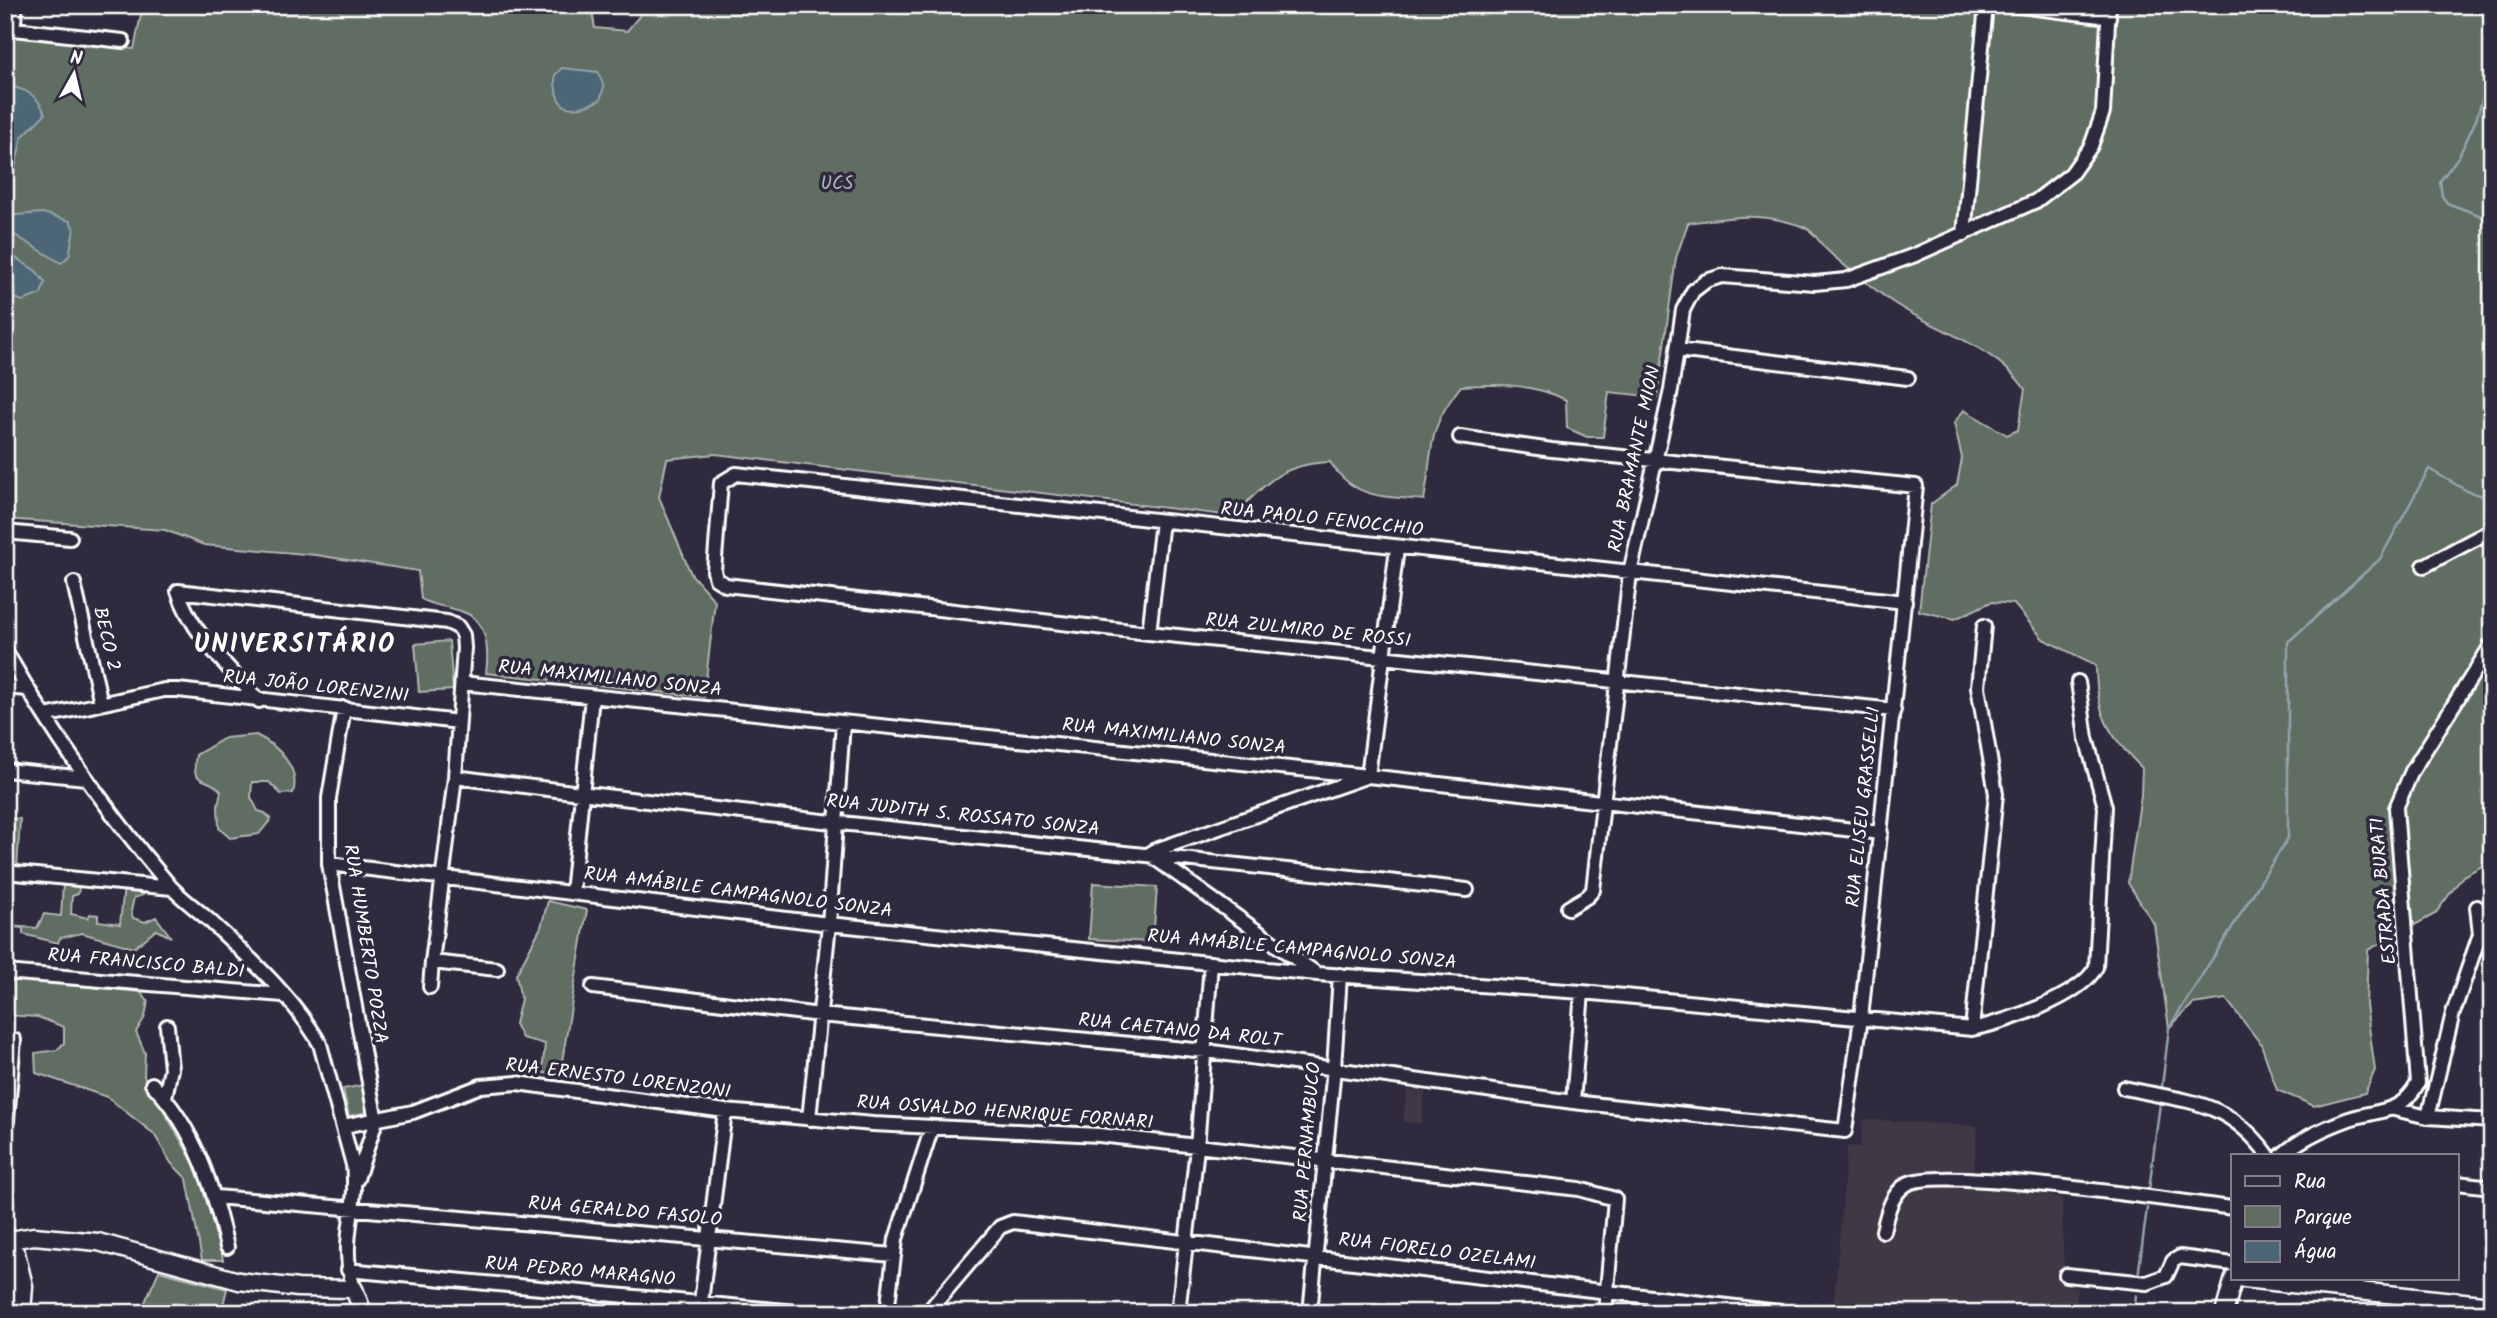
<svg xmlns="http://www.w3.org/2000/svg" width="2497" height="1318" viewBox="0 0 2497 1318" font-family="Kalam,sans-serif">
<rect width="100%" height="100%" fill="#2f2a3d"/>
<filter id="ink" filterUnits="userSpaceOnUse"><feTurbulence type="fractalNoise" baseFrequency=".0143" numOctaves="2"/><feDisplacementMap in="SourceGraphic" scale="14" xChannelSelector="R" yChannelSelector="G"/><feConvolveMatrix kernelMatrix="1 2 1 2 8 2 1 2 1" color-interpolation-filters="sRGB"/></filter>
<g filter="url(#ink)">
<path fill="#403745" d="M1407,1090l18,2 -4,32 -18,-3z
M1863,1119l115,7 -5,51 89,22 2,85 14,4 -3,25h-242l14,-167 13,1z"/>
<path fill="#5f6d63" stroke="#afb6b1" stroke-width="2" d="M143,5h448l4,23 32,3 14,-17 2,-9h1849v856l-29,15 -28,38 -67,36 -2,55 9,65 -10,23 -51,13 -37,-16 -16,-46 -35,-45 -33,5 -24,24 -15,-104 -26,-41 13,-88 1,-27c-34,-33 -46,-54 -46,-103l-53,-26 -29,-35 -23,-2 -36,17 -36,-8 12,-107 26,-19 5,-27 -8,-35 10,-13 43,25 11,-5 7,-41c-33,-48 -100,-60 -145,-96 -18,-14 -38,-28 -54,-44 -7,-7 -13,-19 -22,-22 -43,-16 -72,-10 -116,-4l-12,35 -19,139 -48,-5 -6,45h-16l-20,-9 -1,-28c-34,-17 -68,-16 -105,-14 -36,45 -27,62 -37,114 -41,-4 -69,0 -94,-38 -50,2 -63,21 -97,54l-518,-62 -48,5 -8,38 32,77 24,27 -11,96 -218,-24c3,-22 2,-53 -23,-61 -15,-6 -28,-5 -42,-13l-3,-28 -102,-16 -112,-10 -39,-15 -160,-11v-483l129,13z
M449,641l4,49 -34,2 -4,-48z
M256,735c21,10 45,33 37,58l-12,1 -12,-12h-17l-1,15 7,14 7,2 6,6 -12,15 -29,4 -11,-10 -1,-22 3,-15c-15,-17 -31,-3 -25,-36l29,-17z
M5,818l15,1 -3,51 -12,-1z
M1093,883l64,4 -4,55 -64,-3z
M63,884l16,3 -1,7 -6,2 -1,18 17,4 2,-4 8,1v6l22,3 4,-38 16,1 3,8 -9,3 -3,13 2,7 12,4 11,-5 15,20 -15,-7 -22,18 -52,-15 -22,5 -2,5 -35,-9v-6l-18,-2 32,2 7,-14 17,2z
M548,901l39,9 -27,164 -18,-1 3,-29 -23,-6 -7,-14 6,-25 -5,-24 25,-48z
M5,978l135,14 8,9 -3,16 -9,15 9,21 -1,23 56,98 15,44 8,42h-21l-15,-81 -16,-16 -17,-29 -47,-37 -71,-24 -1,-20 22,-3 7,-7v-16l-26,-10 -33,-2z
M364,1085l4,27 -19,4 -6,-27z
M159,1271l68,18 -6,24h-81z"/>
<path fill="#4d6675" stroke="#94a3ac" stroke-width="2" d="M562,68l36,4 6,15 -4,13c-29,14 -46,12 -45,-25z
M5,85c20,4 33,9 40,29l-23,23 -8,35 -9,10z
M43,213l27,8 4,8 -5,27 -8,7 -56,-34v-9l11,-5z
M5,251l31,20 9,11 -4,12 -18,7 -18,-6z"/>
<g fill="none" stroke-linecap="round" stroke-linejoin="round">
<path stroke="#94a3ac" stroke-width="2.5" d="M2492,66l-16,54 -17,36 -19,25 2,15 5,7 45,17
M2162,1086l7,-58 119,-190v-196l92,-83 49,-90 38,22 25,8
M2149,1190l11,-87
M2138,1277l9,-69
M2134,1313l2,-18"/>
<g stroke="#fff" stroke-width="18">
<path id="minor" d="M2011,5l98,12
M5,28l118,13
M13,29l3,-24
M1964,234l22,-229
M1677,350l231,28
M5,532l65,6
M2424,566l68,-36
M74,583l27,120
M1149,633l13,-112
M5,650c47,83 103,163 165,236 12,13 27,23 40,35 39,36 84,77 110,123l33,121c6,48 -15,73 1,124
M462,683l906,93 513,57
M5,687l22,2
M259,701c-30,-34 -67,-66 -81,-110l269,31 11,5 5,8 1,13 -9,129 -23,185 65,7
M344,708l-15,90v66l47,257 -19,58
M1894,710l-745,-77 -423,-48 -10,-6 -2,-8 7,-88 15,-9 1169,128
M45,716l119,-26h14l281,32
M5,770l81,8
M455,777c337,45 675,74 1012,113
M1153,851l215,-75 29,-228
M1149,854l168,120
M329,864l500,60 488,50 265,18 390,37c33,-7 109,-32 124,-62l9,-160 -19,-69 -8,-56
M5,872l167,16
M572,893l20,-196
M1568,908l20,-12 5,-6 37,-317 41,-183 12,-80 10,-19 13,-10 16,-5 93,7 31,-3 69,-25 121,-54 35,-27 20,-28 12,-34 6,-107
M5,972l278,23
M430,987l2,-25
M593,987l227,28 386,36 367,51 272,29 16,-113 55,-532 -364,-36 -92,-13
M1972,1029l24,-235 -18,-107 6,-61
M152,1084c44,45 61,103 75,163
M2124,1088c63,14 103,11 144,67
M165,1097l6,-28 -4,-43
M1573,1102l9,-110
M2394,1109l34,8 64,4
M2428,1117l25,-104 27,-79 -3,-27
M809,1119l20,-195 14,-201
M344,1126l69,-14 68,-26 36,-3 208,28 148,13 226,11 480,54 36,10 -10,114
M5,1143l9,-103
M2282,1155c17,-15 45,-28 67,-36 30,-10 52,-4 69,-36l-22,-275 16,-37 80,-127
M2457,1183l35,4
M216,1197l677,58
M1883,1231c4,-17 8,-37 24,-47 31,-19 275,18 326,24
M348,1270l459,43
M2066,1275l81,8 19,-7 7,-15 7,-4 53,7
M701,1302l24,-191
M887,1313l9,-74 36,-112
M927,1313l73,-86 13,-5 774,91
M1178,1313l19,-165 14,-185
M1310,1313l24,-245 6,-93"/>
</g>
<g stroke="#fff" stroke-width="21">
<path id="major" d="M10,1240l24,-4 64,6 141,39 59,7 56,1 9,24
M16,1253l8,33 -2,27
M6,1259l5,23 -2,31
M2224,1313l10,-35 258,27"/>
</g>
<use href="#minor" stroke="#2f2a3d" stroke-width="12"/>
<use href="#major" stroke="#2f2a3d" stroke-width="16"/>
</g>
</g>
<g text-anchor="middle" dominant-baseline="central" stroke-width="7" stroke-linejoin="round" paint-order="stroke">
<g font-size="19" fill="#afb6b1" stroke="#2f2a3d">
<text x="837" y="184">UCS</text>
</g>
<g font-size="19" fill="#fff" stroke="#2f2a3d">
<text transform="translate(1635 459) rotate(-78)">RUA BRAMANTE MION</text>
<text transform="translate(1322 520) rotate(6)">RUA PAOLO FENOCCHIO</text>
<text transform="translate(1308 631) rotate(6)">RUA ZULMIRO DE ROSSI</text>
<text transform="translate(106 639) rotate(77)">BECO 2</text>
<text transform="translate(610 679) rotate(6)">RUA MAXIMILIANO SONZA</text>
<text transform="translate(316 687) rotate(6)">RUA JOÃO LORENZINI</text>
<text transform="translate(1174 737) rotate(6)">RUA MAXIMILIANO SONZA</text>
<text transform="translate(1864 807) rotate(-84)">RUA ELISEU GRASSELLI</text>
<text transform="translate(963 816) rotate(6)">RUA JUDITH S. ROSSATO SONZA</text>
<text transform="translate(2384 891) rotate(-95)">ESTRADA BURATI</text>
<text transform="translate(738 893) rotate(7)">RUA AMÁBILE CAMPAGNOLO SONZA</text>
<text transform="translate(365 944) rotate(81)">RUA HUMBERTO POZZA</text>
<text transform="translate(1302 950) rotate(5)">RUA AMÁBILE CAMPAGNOLO SONZA</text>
<text transform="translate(146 964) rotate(5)">RUA FRANCISCO BALDI</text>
<text transform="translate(1180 1031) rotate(6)">RUA CAETANO DA ROLT</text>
<text transform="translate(618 1079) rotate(7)">RUA ERNESTO LORENZONI</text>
<text transform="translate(1005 1113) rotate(4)">RUA OSVALDO HENRIQUE FORNARI</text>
<text transform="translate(1308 1142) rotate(-85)">RUA PERNAMBUCO</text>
<text transform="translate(625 1212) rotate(5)">RUA GERALDO FASOLO</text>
<text transform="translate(1437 1252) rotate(7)">RUA FIORELO OZELAMI</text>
<text transform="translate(580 1272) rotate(5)">RUA PEDRO MARAGNO</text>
</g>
<g font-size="26" font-weight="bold" letter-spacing="2" fill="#fff" stroke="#2f2a3d">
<text x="295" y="645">UNIVERSITÁRIO</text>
</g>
</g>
<rect width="2497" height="1318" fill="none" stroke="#2f2a3d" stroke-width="28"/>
<rect x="14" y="14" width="2469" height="1290" fill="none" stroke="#fff" stroke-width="2.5" filter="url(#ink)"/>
<rect x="2231" y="1154" width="228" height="126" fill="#2f2a3d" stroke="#827f8b" stroke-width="2"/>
<rect x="2245" y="1176" width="35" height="10" fill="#2f2a3d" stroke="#827f8b" stroke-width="2"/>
<text x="2294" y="1188" font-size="21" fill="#ffffff">Rua</text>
<rect x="2245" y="1206" width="35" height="21" fill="#5f6d63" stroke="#827f8b" stroke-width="2"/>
<text x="2294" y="1224" font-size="21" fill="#ffffff">Parque</text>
<rect x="2245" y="1241" width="35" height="21" fill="#4d6675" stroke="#827f8b" stroke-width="2"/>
<text x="2294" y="1258" font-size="21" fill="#ffffff">Água</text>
<g transform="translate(74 74) rotate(8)" stroke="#2f2a3d" stroke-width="5" paint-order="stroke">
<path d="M0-5L12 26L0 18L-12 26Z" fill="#ffffff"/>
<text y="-10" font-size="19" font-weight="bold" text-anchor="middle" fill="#ffffff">N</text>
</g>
</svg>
